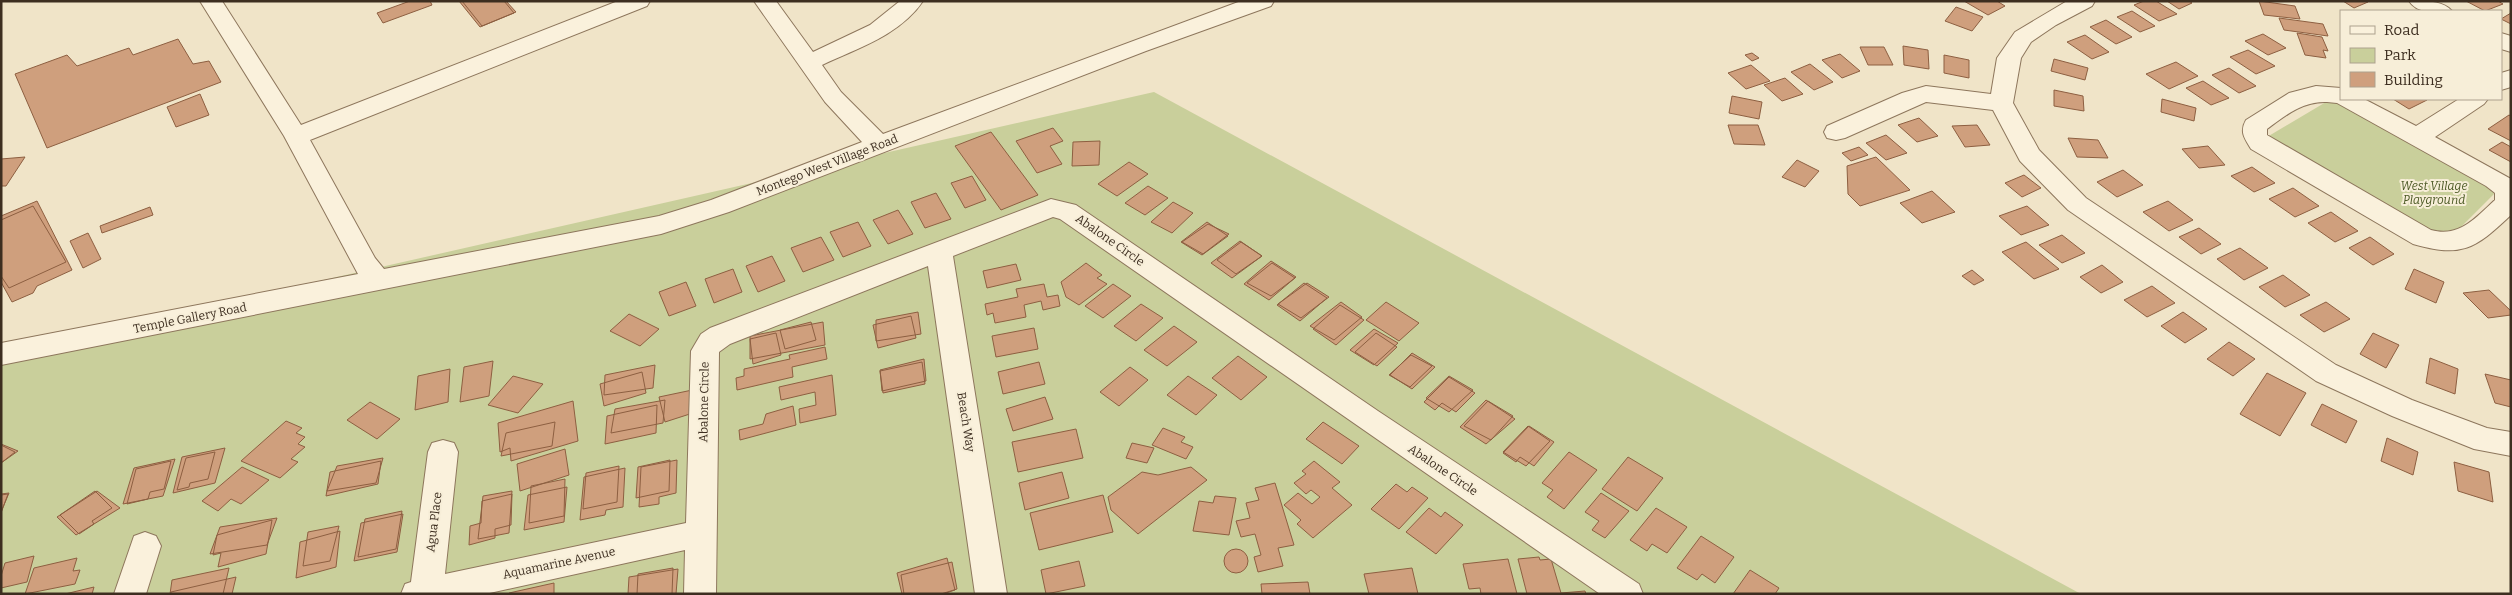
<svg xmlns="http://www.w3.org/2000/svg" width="2512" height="595" viewBox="0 0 2512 595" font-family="Bitter,serif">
<rect width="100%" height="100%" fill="#f0e4c8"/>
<path fill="#c9cf9b" d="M1154,92l927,502h-2080v-241z
M2326,102l16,1 149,81 3,10 -41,41 -19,-1 -167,-97z"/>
<path fill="#cf9f7d" stroke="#8d5f41" d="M410,1h20l2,4 -49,18 -6,-10z
M459,1h45l10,12 -34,14z
M462,1h44l10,11 -34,14z
M1964,1h33l8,5 -17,9z
M2144,1h12l21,13 -18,7 -25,-16z
M2167,1h22l3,2 -13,6z
M2259,1l36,5 5,13 -36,-4z
M2343,1h23l2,1 -14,6z
M2466,1h32l5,3 -18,7z
M1956,7l27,10 -11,14 -27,-10z
M2132,11l23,15 -15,6 -23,-15z
M2511,13v11l-10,-5z
M2279,18l44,6 5,12 -44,-6z
M2106,20l26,17 -16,7 -26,-17z
M2297,33l25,4 6,14 -5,-1 3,8 -21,-3z
M2263,34l23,14 -18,7 -23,-14z
M2085,35l24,17 -17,7 -25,-17z
M178,39l15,25 16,-3 12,21 -174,66 -32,-74 52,-19 10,11 52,-18 4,7z
M1903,46l25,4 1,19 -25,-4z
M1860,47h24l9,18h-25z
M2248,50l27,16 -19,8 -26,-17z
M1752,53l7,5 -7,3 -7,-6z
M1840,54l20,17 -18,7 -20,-18z
M1944,55l25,5v18l-25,-5z
M2054,59l34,9 -3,12 -34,-9z
M2176,62l22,14 -29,13 -23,-15z
M1810,64l23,18 -19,8 -23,-18z
M1751,65l19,16 -24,8 -18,-16z
M2229,68l27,18 -17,7 -27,-18z
M1785,78l18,16 -21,7 -18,-16z
M2203,81l26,17 -18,7 -25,-17z
M2054,90l29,6 1,15 -30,-5z
M200,94l9,21 -33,12 -9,-20z
M1732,96l30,6 -3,17 -30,-6z
M2162,99l34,9 -2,13 -33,-9z
M2393,99h32l2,1 -18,9z
M2509,115l2,1v25l-23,-12z
M1919,118l19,18 -21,6 -19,-17z
M1728,125h30l7,20 -31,-1z
M1977,125l13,20 -25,2 -13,-21z
M1053,128l10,13 -13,5 12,18 -25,9 -21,-32z
M991,132l47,63 -37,15 -46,-64z
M1886,135l21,18 -21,7 -20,-17z
M2068,138l30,2 10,18 -31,-1z
M1100,141l-1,24 -27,1 1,-24z
M2502,142l9,5v15l-22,-12z
M2208,146l17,19 -26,3 -17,-19z
M1859,147l9,8 -17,6 -9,-8z
M25,157l-19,29h-5v-27z
M1876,157l34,33 -50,16 -12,-12 -1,-28z
M1797,160l22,11 -14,16 -23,-10z
M1129,162l19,12 -31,22 -19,-12z
M2252,167l23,16 -21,9 -23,-16z
M2123,170l20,15 -26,12 -20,-15z
M2024,175l17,13 -19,9 -17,-14z
M972,176l14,24 -21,8 -14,-25z
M1148,186l20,12 -23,17 -20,-12z
M2293,188l26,18 -24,11 -26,-18z
M1932,191l23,21 -33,11 -22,-20z
M936,193l15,26 -26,9 -14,-26z
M37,201l35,69 -35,16 -4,7 -21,9 -11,-20v-66z
M2168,201l25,19 -24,11 -26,-19z
M1173,202l20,11 -21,20 -21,-11z
M33,206l33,56 -57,26 -8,-12v-56z
M2027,206l22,19 -28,10 -22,-19z
M150,207l3,8 -51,18 -2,-7z
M898,210l15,24 -25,10 -15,-24z
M2331,212l27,19 -23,11 -27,-19z
M858,222l13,24 -28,11 -13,-25z
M1207,222l21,14 -26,19 -21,-13z
M1208,224l21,10 -26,20 -21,-12z
M2199,228l22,16 -20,10 -22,-17z
M88,233l13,26 -18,9 -13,-27z
M2062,235l23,18 -23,10 -23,-18z
M821,237l13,23 -31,12 -12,-24z
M2370,237l24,17 -21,11 -24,-17z
M1240,241l22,15 -30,22 -21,-15z
M1241,242l21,14 -26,18 -19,-14z
M2026,242l33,27 -25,10 -32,-27z
M2240,248l28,20 -24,12 -27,-21z
M772,256l13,25 -27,11 -12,-26z
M1271,261l25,16 -27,23 -25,-16z
M1086,263l16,12 -5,3 10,6 -28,21 -13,-8 -5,-15z
M1272,263l23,15 -24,18 -24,-13z
M1016,264l5,16 -34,8 -4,-17z
M2102,265l21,17 -22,11 -21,-16z
M733,269l9,23 -28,11 -9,-24z
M2414,269l30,13 -8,21 -31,-14z
M1972,270l12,10 -10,5 -12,-9z
M2283,275l27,20 -25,12 -26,-20z
M686,282l10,24 -27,10 -10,-24z
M1304,283l23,15 -27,23 -23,-16z
M1307,283l22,14 -28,21 -23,-14z
M1044,284l3,13 11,-2 2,11 -17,4 -2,-9 -17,4 2,12 -31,6 -2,-10 -6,2 -2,-11 33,-7 -2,-8z
M1113,284l18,12 -28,22 -18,-12z
M2152,286l23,17 -28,14 -23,-17z
M2489,290l22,21v4l-23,3 -25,-25z
M1341,302l21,15 -28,23 -24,-14z
M1386,302l33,21 -20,18 -33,-21z
M2326,302l24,17 -26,13 -24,-17z
M1141,304l22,14 -27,23 -22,-15z
M1340,305l24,15 -28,25 -23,-16z
M918,312l3,22 -45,7v-21z
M2183,312l24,17 -22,14 -24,-17z
M629,314l30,15 -19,17 -30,-15z
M911,316l5,22 -38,10 -5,-23z
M811,322l5,18 -31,9 -5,-19z
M823,322l2,23 -75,14v-23z
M1174,326l23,16 -30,24 -23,-16z
M1034,328l4,21 -42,8 -4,-21z
M1374,329l24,14 -24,22 -24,-15z
M776,333l5,22 -28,9 -3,-25z
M1376,333l21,14 -20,19 -22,-14z
M2373,333l26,12 -13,23 -26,-14z
M2229,342l26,17 -22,17 -26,-17z
M825,347l2,12 -35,8 1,10 -56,13 -1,-12 8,-2v-7l46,-10 -1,-4z
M1412,353l23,14 -23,22 -22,-14z
M1411,355l21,11 -22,21 -21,-12z
M1238,356l29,21 -26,23 -29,-22z
M2430,358l28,11 -3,25 -29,-11z
M924,359l2,22 -44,10 -2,-21z
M493,361l-4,35 -29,6 4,-35z
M922,362l3,22 -42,9 -3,-22z
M1039,362l6,22 -42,10 -5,-22z
M655,365l-2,23 -49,7 1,-20z
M1130,367l18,13 -29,26 -19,-14z
M450,369l-2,33 -33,8 3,-34z
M642,372l4,21 -42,13 -4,-22z
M2267,373l39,20 -26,43 -40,-22z
M2485,374l26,6v27l-16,-4z
M832,375l4,40 -36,8 -1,-14 17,-4 -1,-13 -34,8 -2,-13z
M513,376l30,8 -25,29 -30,-8z
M1188,376l29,19 -21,20 -29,-20z
M1449,376l24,14 -24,22 -23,-14z
M1449,377l26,16 -19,19 -14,-9 -7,7 -11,-8z
M697,389l-1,23 -31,10 -6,-25z
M1045,397l8,22 -40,12 -7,-22z
M665,400l-2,23 -52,10 4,-24z
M1486,400l29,19 -29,25 -26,-17z
M573,401l5,40 -67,20 -1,-13 -10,4 -2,-29z
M1488,401l25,15 -22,24 -27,-14z
M370,402l30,17 -23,20 -30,-19z
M2322,404l35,17 -11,22 -35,-18z
M657,405l-1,28 -51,11 2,-28z
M793,406l3,19 -56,15 -1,-10 24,-6 3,-10z
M286,421l16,7 -6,5 9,4 -7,7 7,3 -14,12 7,3 -18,16 -39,-17z
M555,422l-3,24 -51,10 5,-23z
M1323,422l36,24 -17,18 -36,-25z
M1528,426l22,15 -24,25 -23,-14z
M1529,426l25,16 -20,24 -14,-9 -4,5 -13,-9z
M1163,428l22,9 -4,5 12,5 -7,12 -34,-14z
M1076,429l7,29 -65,14 -6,-30z
M2387,438l31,14 -5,23 -32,-14z
M1132,443l22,5 -7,15 -21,-5z
M1,444l17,7 -17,12z
M1,445l14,7 -14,11z
M225,448l-10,35 -42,10 9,-36z
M565,449l4,26 -49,16 -3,-27z
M215,452l-7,27 -18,4 -1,4 -12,3 9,-32z
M1569,452l28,18 -33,39 -17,-12 6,-7 -11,-7z
M1628,457l35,21 -26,33 -35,-22z
M383,458l-7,25 -49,8 10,-25z
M175,459l-12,37 -40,8 11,-36z
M670,460l-1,31 -33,7 2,-31z
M677,460l-1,33 -17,4v7l-20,3 2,-40z
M171,461l-7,28 -14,3 -2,7 -21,5 9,-35z
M381,461l-3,23 -52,12 4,-24z
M1314,461l26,21 -8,6 20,17 -39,33 -16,-14 4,-4 -17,-15 14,-12 14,11 8,-7 -9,-7 -5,4 -12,-11 12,-9 -4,-3z
M2454,462l35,10 4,30 -35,-11z
M619,466l-2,36 -34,7 3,-36z
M242,467l27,13 -28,24 -10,-5 -13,12 -16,-10z
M1191,467l16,13 -69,54 -27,-24 -3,-13 34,-25 16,3z
M625,468l-2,39 -17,3 -1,5 -25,5 4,-43z
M1062,472l7,26 -44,12 -6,-27z
M565,479l-1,37 -35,7 2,-37z
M1275,483l19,62 -16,3 5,18 -25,6 -4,-15 7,-2 -6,-21 -14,3 -5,-16 14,-3 -4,-15 13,-3 -4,-12z
M1396,484l11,8 5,-5 16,11 -29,31 -28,-20z
M567,487l-3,35 -40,8 4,-35z
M95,491l17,17 -20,13 2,3 -15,10 -19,-19z
M97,491l23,17 -44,27 -19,-18z
M512,491l-3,42 -31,6 5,-43z
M9,493l-8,19v-18z
M1601,493l28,18 -24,27 -13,-8 7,-9 -14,-9z
M8,494l-7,19v-18z
M512,494l-1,31 -16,4v9l-26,7 1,-19 11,-3 1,-22z
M1103,495l10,37 -74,18 -9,-37z
M1215,496l21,2 -7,37 -36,-4 6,-30 14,2z
M1429,508l12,9 4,-5 18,13 -27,29 -30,-22z
M1656,508l31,19 -20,26 -15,-9 -5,7 -17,-11z
M402,511l-6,38 -38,8 7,-38z
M403,514l-6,38 -43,9 7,-38z
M277,518l-10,27 -57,9 10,-27z
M272,520l-6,34 -48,13 3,-14 -8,2 4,-20z
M339,526l-9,35 -27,5 5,-34z
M340,531l-4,36 -40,11 4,-36z
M1701,536l33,21 -19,26 -13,-9 -5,6 -20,-12z
M1224 561a12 12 0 1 1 24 0a12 12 0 1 1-24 0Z
M34,556l-7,26 -26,6v-12l4,-13z
M1539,557l1,3 11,-1 10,34 24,-2 1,3h-59l-9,-35z
M77,558l-4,13 7,-1 -5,14 -50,10 9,-26z
M947,558l8,32 -12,4h-41l-5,-21z
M1508,559l9,35h-36l-1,-6 -11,1 -6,-25z
M1079,561l6,25 -39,8 -5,-24z
M952,562l5,27 -16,5h-37l-3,-19z
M229,568l-6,26h-53l2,-14z
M673,568l-1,26h-35l1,-20z
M1412,568l6,26h-49l-5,-20z
M678,569l-2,25h-48l1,-17z
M1750,570l29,18 -4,6h-42z
M236,577l-4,17h-61v-2z
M1308,582l2,12h-48l-1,-10z
M554,583v11h-45v-1z
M94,587l-2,7h-27z"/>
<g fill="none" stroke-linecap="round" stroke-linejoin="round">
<g stroke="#8d765c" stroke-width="2">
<path id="minor" d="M200,1h22l79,124 317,-124h32l-3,5 -337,134 65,118 9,11 275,-53 52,-16 151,-58 -37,-40 -71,-101h22l37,51 57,-27 30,-24h23c-23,34 -65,47 -101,64l19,27 42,42 358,-133h33l-3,5 -125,45 -417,161 -68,22 -660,131v-22l357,-69 -74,-138z
M2067,1h28l-3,5 -36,19 -25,17 -10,16 -8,45 26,47 47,48 250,167 76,35 75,28 24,4v24l-37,-7 -82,-33 -76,-35 -248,-171 -48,-49 -27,-51 -67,-8 -81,36 -9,2 -9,-2 -3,-6 3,-6 75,-33 24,-7 65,8 6,-36 18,-26z
M2409,1c15,0 34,-1 43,10 -14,1 -34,4 -43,-10z
M2501,33l10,3v16l-10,-3z
M2511,70v17l-10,3v-17z
M2316,86l25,2v11h23l52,27 43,-27h29l-4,5 -49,33 76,42v36c-36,34 -49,43 -98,29l-162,-95c-6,-10 -12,-17 -5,-29l43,-27zM2327,102l10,1 149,83 9,7v7c-19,17 -35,38 -64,30l-164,-95v-6c19,-14 36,-28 60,-27z
M1051,199l25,6 302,206 261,173 4,10h-43l-540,-375 -7,-2 -100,39 54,338h-32l-47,-328 -198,78 -11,8 -3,242h-32l1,-44 -200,44h-84l4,-10 6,-2 17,-130 4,-9 11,-3 11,3 4,9 -13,122 241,-51 5,-172 10,-17 9,-6z
M145,532l11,4 5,10 -15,48h-32l20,-58z"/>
</g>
<use href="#minor" fill="#faf1dc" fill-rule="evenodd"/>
</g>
<g text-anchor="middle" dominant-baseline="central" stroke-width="4" stroke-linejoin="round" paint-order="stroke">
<g font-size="12" fill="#3d2e20" stroke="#f7eed8">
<text transform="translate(827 165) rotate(-21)">Montego West Village Road</text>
<text transform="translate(1110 240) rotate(35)">Abalone Circle</text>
<text transform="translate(190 318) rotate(-11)">Temple Gallery Road</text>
<text transform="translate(704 402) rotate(-89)">Abalone Circle</text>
<text transform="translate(966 422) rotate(81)">Beach Way</text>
<text transform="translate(1443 470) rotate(34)">Abalone Circle</text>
<text transform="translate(434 522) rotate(-83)">Agua Place</text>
<text transform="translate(559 563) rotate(-12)">Aquamarine Avenue</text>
</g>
<g font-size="12" font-style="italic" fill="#4d5a26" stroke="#f7eed8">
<text x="2434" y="186">West Village<tspan x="2434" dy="14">Playground</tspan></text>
</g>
</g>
<rect width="2512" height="595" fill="none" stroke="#3d2e20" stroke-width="5"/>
<rect x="2340" y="10" width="162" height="90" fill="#f7eed8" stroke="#ada18e"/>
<rect x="2350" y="26" width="25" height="8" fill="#faf1dc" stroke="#ada18e"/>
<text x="2384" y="35" font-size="15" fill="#3d2e20">Road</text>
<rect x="2350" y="48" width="25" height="15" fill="#c9cf9b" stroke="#ada18e"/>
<text x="2384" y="60" font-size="15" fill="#3d2e20">Park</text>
<rect x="2350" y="72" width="25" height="15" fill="#cf9f7d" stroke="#ada18e"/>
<text x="2384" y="85" font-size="15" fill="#3d2e20">Building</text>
</svg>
